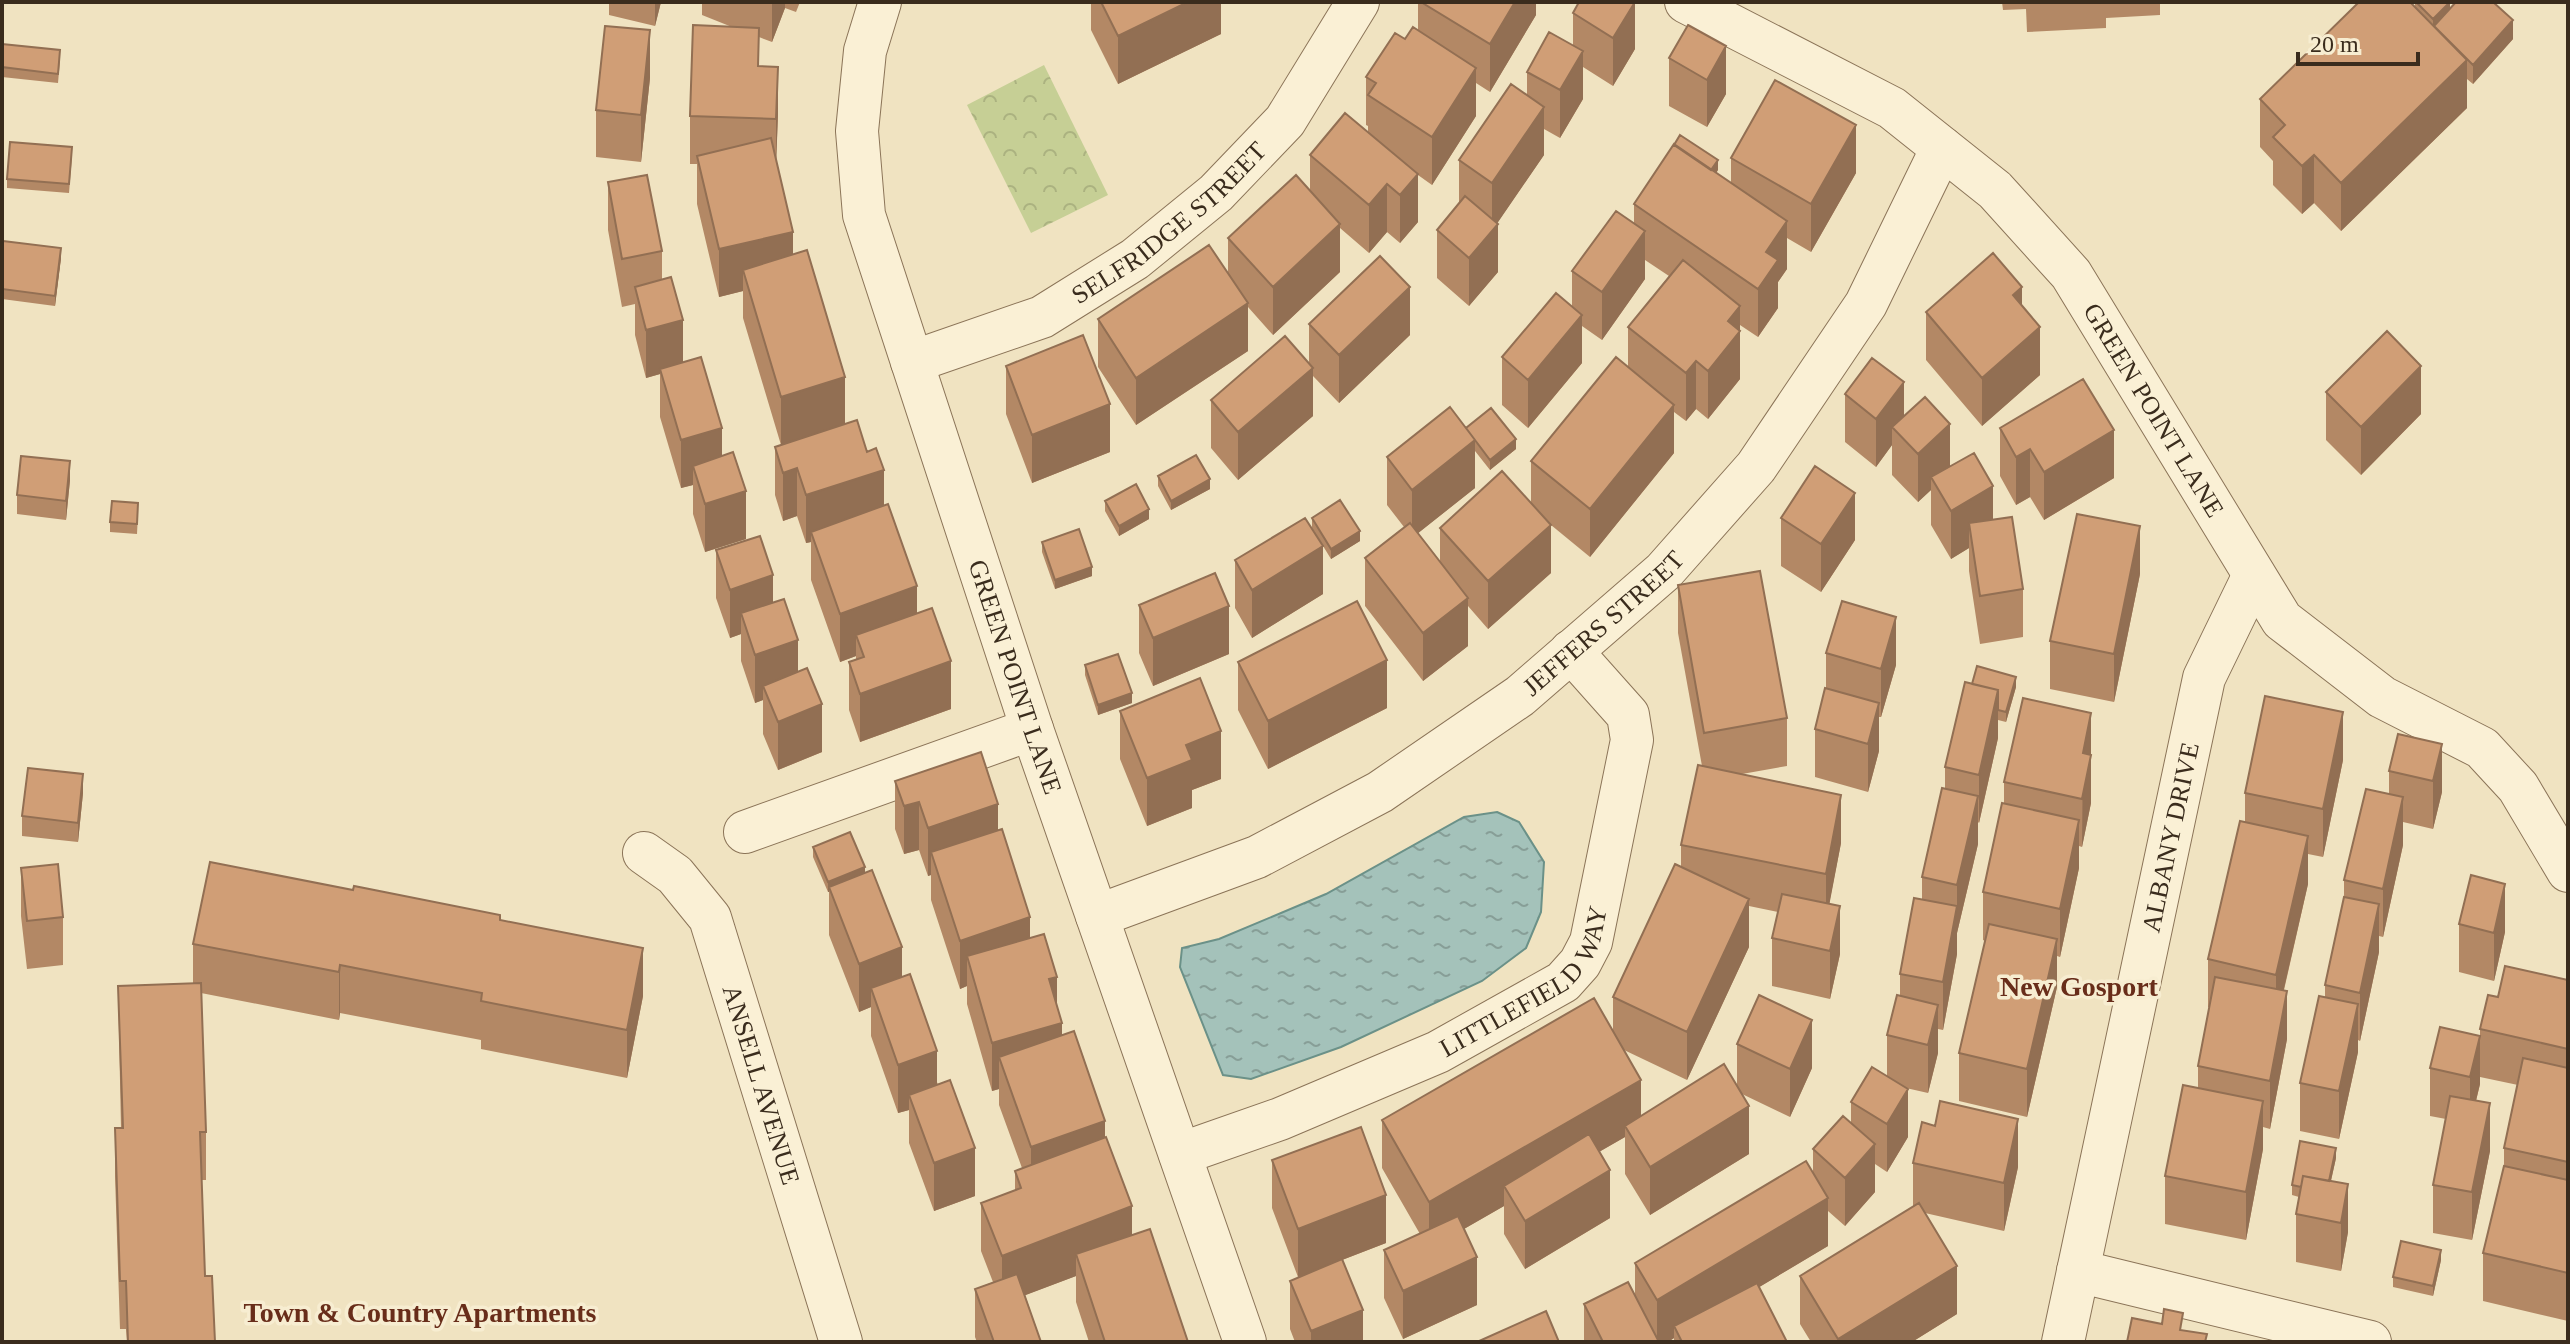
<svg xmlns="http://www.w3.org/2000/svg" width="2570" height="1344" viewBox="0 0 2570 1344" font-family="'Times New Roman',serif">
<defs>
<pattern id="forest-crowns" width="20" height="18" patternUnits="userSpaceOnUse" patternTransform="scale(2)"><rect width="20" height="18" fill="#c6cf95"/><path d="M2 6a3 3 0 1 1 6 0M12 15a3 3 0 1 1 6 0" fill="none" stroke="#abb280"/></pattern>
<pattern id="water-ripples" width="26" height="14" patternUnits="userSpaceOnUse" patternTransform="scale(2)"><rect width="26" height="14" fill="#a4c2ba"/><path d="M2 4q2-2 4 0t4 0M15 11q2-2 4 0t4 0" fill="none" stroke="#879e97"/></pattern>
</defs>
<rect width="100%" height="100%" fill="#f0e3c1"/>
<path fill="url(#forest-crowns)" d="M1044,65l64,130 -77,38 -64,-128z"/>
<path fill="url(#water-ripples)" stroke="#6b9188" stroke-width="2" d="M1497,812l22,10 25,40 -3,50 -15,36 -44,33 -141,66 -90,32 -28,-4 -43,-108 2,-19 37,-9 107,-45 138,-77z"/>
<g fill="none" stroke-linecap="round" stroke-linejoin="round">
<g stroke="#8b7458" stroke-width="44">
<g id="minor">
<path id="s1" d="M880,2l-15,49 -8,80 7,84 168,514 213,613"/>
<path id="s2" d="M1686,2l206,106 103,82 76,84 211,346 100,77 100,51 36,39 50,84"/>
<path id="s3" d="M912,362l130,-45 93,-58 81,-66 69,-72 73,-119"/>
<path d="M745,832l287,-103"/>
<path id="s4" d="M644,853l31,22 35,43 131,424"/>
<path id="s5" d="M1097,916l160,-59 123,-65 140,-96 144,-125 92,-104 110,-163 76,-156"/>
<path id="s6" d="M1180,1154l100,-35 158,-67 125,-70 17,-19 11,-21 41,-202 -4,-25 -57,-64"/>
<path d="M2078,1271l292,71"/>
<path id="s7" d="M2063,1342l141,-664 50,-103"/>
</g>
</g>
<use href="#minor" stroke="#faf0d5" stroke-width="42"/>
</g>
<path fill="#b38865" d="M609,2h52l-6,24 -46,-11z
M702,2h98l-4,10 -11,-4 -13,34 -13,-5v29l19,48 -2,47 17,94 52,169 39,81 33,108 34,96 -91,33 -11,-32v-48l7,-2v-4l-16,6 -29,-82v-38l-5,1 -9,-27 -14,5 -8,-26v-48l6,-2 -38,-127v-27l-24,6 -22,-93v-40h-7v-48l42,-89 -30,-12z
M1091,2h130v32l-103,50 -27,-54z
M1418,2h118v13l-46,77 -14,-9v33l-44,69 -14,-10v47l-18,21 -13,-11 -18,21 -29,-25v44l-67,63 -25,-28v44l-112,74 -38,-58v-48l130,-45v-36l82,-48v-35l58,-23v-6l-2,-1v-48l39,-38 13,-9z
M1635,2v47l-22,37 -30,-19v32l-23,39 -16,-9v26l-47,68 1,49 -29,34 -32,-28v-48l22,-26v-44l68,-65v-23l46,-27v-32z
M2002,2h158v13l-54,3v10l-79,4 -1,-23 -23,1z
M2415,2l35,6 63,31 -40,45 -6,-5v29l-126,123 -27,-28 -12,11 -29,-29v-24l-13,-14v-48l155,-92z
M2,44l58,16 -2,23 -56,-6z
M1726,46v48l-19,33 -38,-21v-48z
M650,78l-9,84 -45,-5v-47z
M72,156l-3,37 -62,-5v-9z
M1731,158l125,15 -45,79 -24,-14v31l-9,13v26l-20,29 -18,-12v54l-32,40 -12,-10 -10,12 -12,-9v41l-84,104 -39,-32v48l-63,56 -20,-23v40l-45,35 -58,-75v-48l39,-31 -17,-22v-48l79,-29 50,21 -26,21 -15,-19v37l-57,45 22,28v-33l91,-26v-41l97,-93v-41l41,-51 -24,-16v19l-43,61 -20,-14v37l-54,65 -26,-23v-48l70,-50v-36l62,-48v-19l84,-34 -2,3 15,10z
M608,182l54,69v29l21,82 39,94 24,83 -41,13 -12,-38v-29l-12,3 -21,-71v-43l-14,4 -11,-43v-31l-13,3 -14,-77z
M2,249l59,9 -6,48 -53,-7z
M2022,305l18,70 -58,51 -56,-66v-48z
M1309,324l101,11 -71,68 -26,-27v40l-75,64 -27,-32v-48l98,-36z
M1006,366l104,86 -78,31 -26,-69z
M2326,392l95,22 -60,61 -35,-35z
M1845,394l59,22 46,51 43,53 30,69v48l-43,7 -11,-73v-23l-18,11 -20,-34v-35l-13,12 -26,-27v-30l-16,22 -31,-25z
M2000,428l114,50 -70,42 -14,-23 -14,8 -16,-29z
M1158,476l52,13 -39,21 -13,-24z
M70,480l-4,40 -49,-6v-19z
M1105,501l44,18 -30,17 -14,-25z
M138,513l-1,21 -27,-2v-10z
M1312,518l48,23 -29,18 -19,-31z
M1781,518l74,22 -34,52 -40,-26z
M1042,542l50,34 -37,13 -13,-37z
M716,550l57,52 25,70 24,80 -44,18 -15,-36v-34l-8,3 -14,-42v-27l-11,4 -14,-40z
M1235,560l88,34 -71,44 -17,-30z
M2140,574l-26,128 -64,-13v-48z
M1678,585l109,133v48l-45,8 99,69 -12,61 11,50 -10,45 -58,-13v-48l6,-26 -29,-6v41l-62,133 -63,-30 17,66 96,-30v-42l75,24 -22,49 -48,-23 7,60 -99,61 -25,-41v-37l-26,15 11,66 -85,51 -21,-35v-28l-40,23 13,76 -74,34 -19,-41v-48l36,-16 -38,-66v-48l231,-89v-34l68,-130v-22l21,-79 -24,-133z
M1139,605l90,49 -76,32 -14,-33z
M1826,653l70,12 -15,52h-2v34l-11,41 -53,-15v-48l11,-40z
M1238,662l149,46 -119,61 -30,-59z
M1085,665l47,38 -34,12 -13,-40z
M1972,684l44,3 -10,35 -8,-2v18l-19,85 -1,-1v22l-21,89v21l-14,76 -5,-1v24l-10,40 -22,-5 2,49 -21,35 -12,-8v28l-30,34 -17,-15v35l-69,41 28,55h-113v-4l-6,4h-84v-38l51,-8v-33l178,-91v-23l38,-26v-21l36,-26v-41l13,-40v-21l22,-75v-22l23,-88v-22z
M1120,711l101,68 -29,11v18l-45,18 -27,-67z
M2091,713v90l-9,44 -3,-1v22l-19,89 -3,-1v31l-30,130 -68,-16v-48l26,-112 -2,-1v-48l21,-88v-22z
M2398,734l44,58 -9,37 -30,-7v23l-20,92 -4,-1v16l-19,89 -2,-1v12l-19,87 -39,-8v-48l25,-86v-12l19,-88v-17l45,-86v-23z
M2343,760l-20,97 -15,-3v30l-24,106 3,49 -17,90 -7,-2v22l-17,91 -81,-16v-48l33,-88v-22l11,-59h-1v-48l37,-137v-29z
M895,781l103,49 32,108 27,67 5,30 43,102 27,98 56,107h-99l-13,-40v-26l-51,19 16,47h-64l-2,-5v-48l18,-7 -12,-31v-48l34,-13v-19l7,-3 -23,-63v-16l-7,2 -25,-87v-18l-7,3 -29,-89v-25l-3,1 -9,-26 -15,4 -9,-25z
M83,793l-5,49 -56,-6v-20z
M813,847l52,26 37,104 73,219 -41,15 -25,-68v-33l-11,3 -27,-77v-29l-12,5 -30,-77v-43h-1l-15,-35z
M21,868l42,49v48l-36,4 -6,-53z
M500,920l143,76 -16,82 -146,-29v-9l-141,-27 -1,7 -138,-27 5,139v48h-5l4,96 10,66h-88l-1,-13h-6l-5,-153v-48h6l-3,-142 75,-3v-39z
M2459,924l46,8 -11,49 -35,-9z
M2568,980v341l-85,-20v-48l21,-87v-18l14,-63 -38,-8v-48l18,-32z
M2440,1027l40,57 -4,17 14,50 -18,89 -39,-7v-48l13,-66 -16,-3v-48z
M2336,1158l-5,23 17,51 -7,39 -45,-9v-48l3,-17 -7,-2v-10z
M1272,1160l114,83 -44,17 21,82h-68l-5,-13v-48l36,-15 -28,11 -26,-69z
M1913,1163l105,4 -14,64 -79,-18 32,101 -45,28h-101l-11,-18v-48l113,-69z
M2441,1260l-8,36 -40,-9v-10z"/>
<path fill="#926f53" d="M655,2h6l-6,24z
M772,2h13v6l-13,34z
M1188,2h33v32l-103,50v-48z
M1515,2h21v13l-46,77v-48z
M1635,2v47l-22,37v-48z
M2450,2v9l-17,18v-10z
M2513,20v19l-40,45v-19z
M650,30v48l-9,84v-47z
M1726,46v48l-19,33v-47z
M1583,51v48l-23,39v-48z
M2467,60v48l-126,123v-48z
M778,67v47l-2,53v-48z
M1476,68v48l-44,69v-48z
M1544,107v48l-52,76v-48z
M1856,125v48l-45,79v-48z
M2314,155v48l-12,11v-48z
M1718,160v10l-19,29v-10z
M1418,174v48l-18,21v-48z
M1387,184v48l-18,21v-48z
M1787,221v48l-9,13v26l-20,29v-48l8,-37z
M1340,224v48l-67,63v-48z
M1498,224v48l-29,34v-48z
M1645,231v48l-43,61v-48z
M793,232v48l-50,-10v21l-24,6v-48z
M61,248v10l-6,48v-10z
M1410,287v48l-71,68v-48z
M2022,287v48l-9,-40z
M1248,303v48l-112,74v-47z
M1740,306v73l-32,40v-48l20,-50z
M1582,315v48l-54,65v-48z
M683,320v48l-23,1v5l-14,4v-48z
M2040,327v48l-58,51v-48z
M1696,361v48l-10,12v-48z
M2421,366v48l-60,61v-48z
M1313,368v48l-75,64v-48z
M845,377v48l-64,20v-48z
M1904,382v48l-12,-3v18l-16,22v-48z
M1110,404v48l-78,31v-48z
M1674,405v48l-84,104v-48z
M1950,424v48l-19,5v13l-13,12v-48z
M722,428v48l-29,-10v19l-12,3v-48z
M2114,430v48l-70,42v-48z
M1516,439v10l-26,21v-10z
M1475,440v48l-63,50v-48z
M2030,449v48l-14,8v-48z
M70,461v19l-4,40v-19z
M797,468v48l-14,5v-48z
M884,470v48l-73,14v10l-5,1v-48z
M1210,479v10l-39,21v-9z
M1993,486v48l-24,-11v25l-18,11v-48z
M746,491v48l-41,13v-48z
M1855,493v47l-34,52v-48z
M1149,509v10l-30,17v-10z
M1551,525v48l-63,56v-48z
M2140,526v48l-26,128v-48z
M1360,531v10l-29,18v-10z
M1323,546v48l-71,44v-48z
M1092,567v9l-37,13v-9z
M773,575v48l-32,-10v21l-11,4v-48z
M917,586v48l-61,1v21l-16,6v-48z
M1468,598v48l-45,35v-48z
M1229,606v48l-76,32v-48z
M1896,617v48l-15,52v-48z
M798,640v48l-35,-2v14l-8,3v-48z
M1387,660v48l-119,61v-48z
M951,661v48l-91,33v-48z
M2016,677v10l-10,35v-10z
M1998,690v48l-19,85v-48z
M1132,693v10l-34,12v-10z
M1879,703v48l-11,41v-48z
M822,704v48l-44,18v-48z
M2343,712v48l-20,97v-48z
M2091,713v90l-9,44 1,-94z
M1221,731v48l-29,11v18l-45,18v-48l39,-33z
M2442,744v48l-9,37v-48z
M83,774v19l-5,49v-19z
M1841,795v48l-15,79v-48z
M1978,796v48l-21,89v-48z
M2403,797v48l-20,92v-48z
M919,802v48l-15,4v-48z
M998,804v48h-67v23l-3,1v-48z
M2079,820v48l-19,89v-48z
M2308,836v48l-32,139v-48z
M865,867v10l-36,10v5h-1v-10z
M2505,884v48l-11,49v-48z
M1749,899v48l-62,133v-48z
M2379,904v48l-19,89v-48z
M1840,906v48l-10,45v-48z
M1957,906v48l-14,76v-48z
M1030,917v48l-63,-9v30l-7,3v-48z
M2057,939v48l-30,130v-48z
M902,947v48l-31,-7v19l-12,5v-48z
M643,948v48l-16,82v-48z
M340,965v48l-1,7v-48z
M1057,977v47l5,-1v48l-63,-14v32l-7,2v-48l57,-64z
M2287,991v48l-17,90v-48z
M2358,1004v48l-19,87v-48z
M1938,1005v48l-10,40v-48z
M1812,1020v48l-22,49v-48z
M2480,1036v48l-10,41v-48z
M937,1051v48l-28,-4v15l-11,3v-48z
M1641,1080v48l-16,-2v11l-112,64 -9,-15v20l-75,43v-47z
M1908,1089v48l-21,35v-48z
M2263,1101v48l-17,91v-48z
M2490,1103v48l-18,89v-48z
M1749,1106v48l-99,61v-48z
M2018,1119v48l-14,64v-48z
M1105,1121v48l-74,26v-48z
M1875,1144v48l-30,34v-48z
M975,1148v48l-41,15v-48z
M2336,1148v10l-10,44v-9z
M1610,1170v48l-85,51v-48z
M2348,1184v48l-7,39v-48z
M1386,1195v48l-88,34v-48z
M1828,1198v48l-149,89 -5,-9v12l-6,4h-11v-42z
M1132,1206v48h-56v22l-74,28v-48z
M2441,1250v10l-8,36v-10z
M1477,1257v48l-74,34v-48z
M1957,1266v48l-45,28h-74v-3z
M1363,1310v32h-52v-11z"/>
<path fill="#d09e76" stroke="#926f53" stroke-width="2" d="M1101,2h87l-70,34z
M1421,2h94l-25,42z
M1579,2h56l-22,36 -40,-25z
M2359,2h51l57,58 -126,123 -27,-28 -12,11 -29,-29 12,-12 -25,-26z
M2416,2h34l-17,17z
M2456,2h37l20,18 -40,45 -39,-39z
M693,25l66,3 -1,38 20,1 -2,52 -86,-3z
M1688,25l38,21 -19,34 -38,-22z
M605,26l45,4 -9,85 -45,-5z
M1413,27l63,41 -44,69 -64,-42 8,-12 -10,-6 29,-44 10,6z
M1549,32l34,19 -23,39 -33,-18z
M2,44l58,6 -2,24 -56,-7z
M1775,80l81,45 -45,79 -80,-46z
M1511,84l33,23 -52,76 -33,-23z
M1345,113l73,61 -18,21 -13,-11 -18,21 -59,-50z
M1680,135l38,25 -7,10 -37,-25z
M771,138l22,94 -74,17 -22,-93z
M10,142l62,5 -3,37 -62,-5z
M1674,144l113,77 -21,31 12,8 -20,29 -124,-85z
M647,175l15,76 -40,8 -14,-77z
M1296,175l44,49 -67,63 -45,-49z
M1465,196l33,28 -29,34 -32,-28z
M1616,211l29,20 -43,61 -30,-21z
M3,241l58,7 -6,48 -53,-7z
M1209,245l39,58 -112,75 -38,-59z
M807,250l38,127 -64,20 -38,-127z
M1993,253l29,34 -9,8 27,32 -58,51 -56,-66z
M1380,256l30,31 -71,68 -30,-31z
M1683,260l57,46 -12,15 12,10 -32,40 -12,-10 -10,12 -58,-46z
M671,277l12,43 -37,10 -11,-43z
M1556,293l26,22 -54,65 -26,-23z
M2387,331l34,35 -60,61 -35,-35z
M1083,335l27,69 -78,31 -26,-69z
M1285,336l28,32 -75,64 -27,-32z
M701,357l21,71 -41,12 -21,-71z
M1616,357l58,48 -84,104 -59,-48z
M1872,358l32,24 -28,37 -31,-25z
M2083,379l31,51 -70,42 -14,-23 -14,8 -16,-29z
M1925,397l25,27 -32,30 -26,-27z
M1450,407l25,33 -63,50 -25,-33z
M1491,408l25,31 -26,21 -24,-32z
M857,420l10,32 9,-4 8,22 -78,25 -9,-27 -14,5 -8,-26z
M733,452l13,39 -41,13 -12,-38z
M1974,453l19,33 -42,25 -20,-34z
M1196,455l14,24 -39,22 -13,-25z
M21,456l49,5 -4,40 -49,-6z
M1815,466l40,27 -34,51 -40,-26z
M1502,471l49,54 -63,56 -48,-53z
M1136,484l13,25 -30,17 -14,-25z
M1340,500l20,31 -29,18 -19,-31z
M112,501l26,2 -1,21 -27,-2z
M888,504l29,82 -77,28 -29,-82z
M2077,514l63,12 -26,128 -64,-13z
M2012,517l11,72 -43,7 -11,-73z
M1305,518l18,28 -71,44 -17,-30z
M1410,523l58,75 -45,35 -58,-75z
M1079,529l13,38 -37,13 -13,-38z
M760,536l13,39 -43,15 -14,-40z
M1760,571l27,147 -83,15 -26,-148z
M1215,573l14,33 -76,32 -14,-33z
M784,599l14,41 -43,15 -14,-42z
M1357,601l30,59 -119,61 -30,-59z
M1842,601l54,16 -15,52 -55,-16z
M932,608l19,53 -91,33 -11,-32 15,-5 -8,-22z
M1118,654l14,39 -34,12 -13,-40z
M1977,666l39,11 -10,35 -8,-2v-20l-26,-6z
M807,668l15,36 -44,18 -15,-36z
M1200,678l21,53 -35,14 6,15 -45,18 -27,-67z
M1965,682l33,8 -19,85 -34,-8z
M1825,688l54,15 -11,41 -53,-15z
M2265,696l78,16 -20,97 -78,-16z
M2023,698l68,15 -8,40 8,2 -9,44 -78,-17z
M2398,734l44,10 -9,37 -44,-10z
M981,752l17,52 -70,24 -9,-26 -15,4 -9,-25z
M1698,765l143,30 -15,79 -145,-29z
M28,768l55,6 -5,49 -56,-7z
M1942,788l36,8 -21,89 -35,-8z
M2366,789l37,8 -20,92 -39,-9z
M2002,803l77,17 -19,89 -77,-17z
M2240,821l68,15 -32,139 -68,-16z
M1002,829l28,88 -70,24 -29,-89z
M850,832l15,35 -37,15 -15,-35z
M210,862l143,28 1,-4 146,29v5l143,28 -16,82 -146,-29 1,-8 -142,-28 -1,7 -146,-28z
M58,864l5,53 -36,4 -6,-53z
M1675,864l74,35 -62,133 -74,-35z
M872,870l30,77 -43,17 -30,-77z
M2471,875l34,9 -11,49 -35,-9z
M1782,894l58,12 -10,45 -58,-13z
M2344,897l35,7 -19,89 -35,-8z
M1914,898l43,8 -14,76 -43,-8z
M1989,924l68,15 -30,130 -68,-16z
M1044,934l13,43 -8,2 13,44 -70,20 -25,-87z
M2505,966l63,14v69l-88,-20 8,-34 10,2z
M910,974l27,77 -39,14 -27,-77z
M2215,977l72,14 -17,90 -72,-15z
M201,983l5,149h-6l5,144h7l3,66h-87l-2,-61h-6l-5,-153h8l-5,-142z
M1759,995l53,25 -22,49 -53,-25z
M1897,995l41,10 -10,40 -41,-10z
M2319,996l39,8 -19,87 -39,-8z
M1594,998l47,82 -212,122 -47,-82z
M2440,1027l40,9 -10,41 -40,-9z
M1074,1031l31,90 -74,26 -32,-90z
M2523,1058l45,10v94l-64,-14z
M1724,1064l25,42 -99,61 -25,-41z
M1872,1067l36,22 -21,35 -36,-22z
M950,1080l25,68 -41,15 -25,-68z
M2183,1085l80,16 -17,91 -81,-16z
M2450,1096l40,7 -18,89 -39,-7z
M1940,1101l78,18 -14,64 -91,-20 9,-41 13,4z
M1843,1116l32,28 -30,34 -32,-29z
M1361,1127l25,68 -88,34 -26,-69z
M1589,1134l21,36 -85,51 -21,-35z
M1106,1137l26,69 -130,50 -21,-53 40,-15 -6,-17z
M2300,1141l36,7 -7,33 -26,-5 -2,11 -9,-2z
M1806,1161l22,37 -171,102 -22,-37z
M2504,1166l64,14v93l-85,-20z
M2303,1176l45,8 -7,39 -45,-9z
M1919,1203l38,63 -119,73 -38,-63z
M1458,1216l19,41 -74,34 -19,-41z
M1150,1229l38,113h-83l-29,-88z
M2401,1241l40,9 -8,36 -40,-9z
M1342,1259l21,51 -52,21 -21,-50z
M1017,1274l24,68h-47l-19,-53z
M1628,1282l31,60h-56l-19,-38z
M1757,1283l30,59h-105l-8,-16z
M2164,1309l19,4 -3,17 27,4 -2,8h-78l5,-24 30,6z
M1546,1311l13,31h-82z"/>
<g text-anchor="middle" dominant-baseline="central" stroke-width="7" stroke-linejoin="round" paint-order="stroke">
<g font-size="26" fill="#3a2c1d" stroke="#f7edd1">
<text stroke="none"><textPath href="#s3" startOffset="296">SELFRIDGE STREET</textPath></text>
<text stroke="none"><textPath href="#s2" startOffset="636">GREEN POINT LANE</textPath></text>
<text stroke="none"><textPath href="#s5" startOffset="590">JEFFERS STREET</textPath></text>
<text stroke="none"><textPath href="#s1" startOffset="702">GREEN POINT LANE</textPath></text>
<text stroke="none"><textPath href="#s7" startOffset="516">ALBANY DRIVE</textPath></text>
<text stroke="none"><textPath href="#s6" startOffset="394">LITTLEFIELD WAY</textPath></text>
<text stroke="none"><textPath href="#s4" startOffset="268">ANSELL AVENUE</textPath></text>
</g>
<g font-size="28" font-weight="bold" fill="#682d1a" stroke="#f7edd1">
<text x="2079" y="986">New Gosport</text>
<text x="420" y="1312">Town &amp; Country Apartments</text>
</g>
</g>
<rect width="2570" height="1344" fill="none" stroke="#3a2c1d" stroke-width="8"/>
<path d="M2298 52v12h120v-12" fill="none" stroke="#3a2c1d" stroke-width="4"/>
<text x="2310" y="52" font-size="24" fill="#3a2c1d" stroke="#f7edd1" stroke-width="6" paint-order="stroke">20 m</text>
</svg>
